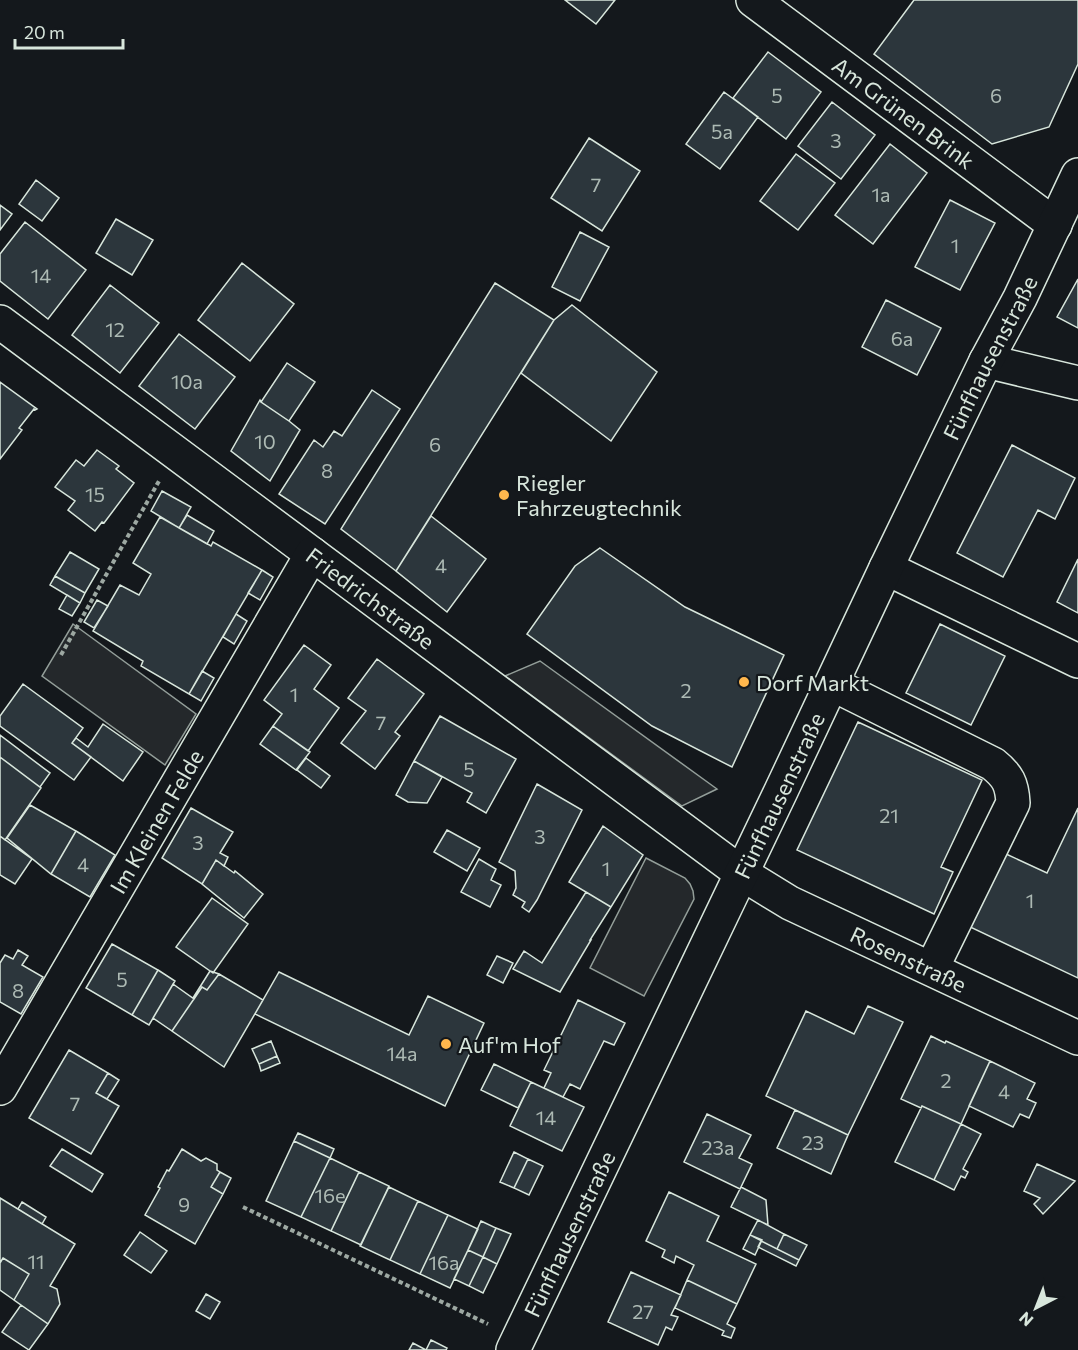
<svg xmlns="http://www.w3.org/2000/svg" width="1078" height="1350" viewBox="0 0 1078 1350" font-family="Commissioner,sans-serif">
<rect width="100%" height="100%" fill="#14181c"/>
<path fill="#24282b" stroke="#939e99" stroke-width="1.5" d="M73,624l123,90 -31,51 -123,-89z
M540,661l177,128 -35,17 -177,-130z
M646,858l39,20 5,6 3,7 1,8 -50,97 -54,-28z"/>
<path fill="#2c363c" stroke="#d8e6dc" stroke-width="1.5" d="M565,0h50l-19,24z
M914,0h164v64l-29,63 -57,17 -118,-90z
M768,52l53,40 -35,47 -53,-41z
M724,92l34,25 -38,52 -34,-25z
M832,102l43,33 -34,44 -43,-33z
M589,138l51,33 -38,60 -51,-33z
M890,144l37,29 -54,71 -38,-29z
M796,154l39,29 -37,47 -38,-29z
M36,180l23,18 -17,23 -23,-17z
M950,200l45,23 -35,67 -45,-23z
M0,205l12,9 -12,16z
M116,219l37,21 -21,35 -36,-22z
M25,222l61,48 -38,49 -48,-38v-27z
M580,232l29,15 -29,54 -28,-14z
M242,263l52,41 -44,57 -52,-41z
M1078,279v49l-21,-11z
M495,283l59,37 -158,251 -55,-42z
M110,285l49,38 -39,50 -48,-38z
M886,300l55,28 -24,47 -55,-28z
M572,305l85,67 -46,69 -90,-68 33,-53z
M179,334l56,43 -40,52 -56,-43z
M287,363l28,19 -26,39 -28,-19z
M0,382l37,27 -2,1 -1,-1 -15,19 3,2 -22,29z
M372,390l28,19 -75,115 -46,-30 35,-54 9,7 11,-16 8,5z
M260,400l1,2 28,19 11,9 -30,51 -39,-30z
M1012,445l63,33 -20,41 -17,-9 -35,67 -46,-24z
M97,450l22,16 -3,3 18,14 -30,40 -2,-1 -7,9 -27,-21 7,-9 -20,-14 21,-27 8,6z
M162,491l29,16 -12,21 -28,-17z
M187,515l27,16 -7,13 -28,-16z
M431,516l55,43 -39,53 -51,-41z
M160,517l51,29 2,-4 49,28 -73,124 -48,-28 2,-5 -50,-30 27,-46 19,10 12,-21 -18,-11z
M600,548l85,59 99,48 -52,112 -80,-41 -125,-92 48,-68z
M70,552l29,17 -14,24 -30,-17z
M1078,559v54l-21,-11z
M262,570l11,7 -13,23 -12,-7z
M55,576l30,17 -5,10 -30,-18z
M67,595l13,8 -8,13 -13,-7z
M97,600l11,6 -14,22 -10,-6z
M236,614l11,7 -13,23 -11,-7z
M940,624l65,32 -34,69 -65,-32z
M304,645l27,20 -17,24 25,19 -31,43 -35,-25 9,-12 -18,-14z
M377,659l47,35 -29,38 5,4 -25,33 -34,-26 25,-32 -18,-13z
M202,671l12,7 -13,23 -12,-7z
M23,684l60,44 -11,15 19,14 -17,23 -74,-54v-10z
M440,716l76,43 -30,54 -19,-11 5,-9 -58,-32z
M858,722l124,58 -41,87 12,5 -19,42 -137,-64z
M103,724l40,28 -20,29 -51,-38 4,-5 12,9z
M273,726l37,26 -14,18 -36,-26z
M0,735l50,38 -10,14 -40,-30z
M0,757l41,31 -36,52 -5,-4z
M306,758l24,18 -9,12 -24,-18z
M414,761l28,16 -15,26 -19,-1 -12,-7z
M537,784l45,26 -45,90 -8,12 -7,-5 3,-5 -12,-7 3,-7 -1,-17 -16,-9z
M30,805l46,26 -25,43 -44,-36z
M191,808l42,24 -13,21 8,4 -4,9 -8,-6 -14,24 -40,-26z
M1078,808v170l-110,-52 36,-73 43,20z
M603,826l40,29 -32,52 -42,-25z
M447,830l33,18 -13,23 -33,-19z
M76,831l39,24 -25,42 -39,-23z
M0,836l32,23 -17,25 -15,-9z
M479,859l17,10 -5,11 10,5 -11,22 -29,-15z
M216,860l18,13 1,-2 28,23 -19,24 -42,-34z
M586,892l25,15 -21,33h1l-31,52 -47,-23 11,-18 18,12z
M212,898l36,26 -35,49 -37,-26z
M112,944l46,26 -26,45 -46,-27z
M18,950l10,6 -6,9 21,12 -22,37 -21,-12v-39l5,-8 8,4z
M497,956l16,7 -10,20 -16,-8z
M158,970l17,11 -26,44 -17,-10z
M210,971l9,3 -12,16 -5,-3 -8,12 -1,-1z
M279,972l130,63 19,-39 56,27 -39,83 -190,-92z
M219,974l44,26 -39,67 -52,-36 30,-44 5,3z
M173,984l21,15 -22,32 -19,-13z
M578,1000l47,23 -11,22 -10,-4 -24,48 -10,-5 -7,13 -19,-9 7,-15 -7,-3z
M868,1006l35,16 -55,113 -82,-39 40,-85 48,23z
M931,1036l14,7 1,-2 44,20 -29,63 -39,-18 -1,2 -20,-9z
M271,1041l6,15 -18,8 -7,-15z
M69,1050l39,23 -12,20 23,13 -28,48 -62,-36z
M277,1056l3,7 -19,8 -2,-7z
M990,1061l45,22 -8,16 9,4 -7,15 -9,-4 -7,13 -44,-21z
M494,1064l37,18 -13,26 -37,-18z
M108,1073l11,7 -12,19 -11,-6z
M531,1082l53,25 -22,44 -52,-25z
M922,1106l39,18 -27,56 -39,-18z
M795,1110l53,25 -17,39 -54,-26z
M707,1114l44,21 -12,23 13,6 -12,25 -56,-27z
M961,1124l20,10 -18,35 5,3 -3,6 -4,-2 -7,14 -20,-10z
M298,1133l36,16 -4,9 -36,-17z
M294,1141l36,17 -29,59 -35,-16z
M62,1149l41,25 -11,18 -42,-26z
M182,1149l19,12 5,-3 11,6v6l3,2 -9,15 12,7 -28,50 -50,-29 15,-27 -2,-1 9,-17 2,1z
M514,1152l14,7 -14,29 -14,-6z
M330,1158l29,14 -28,59 -30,-14z
M528,1159l15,7 -14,29 -15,-7z
M1037,1164l38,17 -32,33 -9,-10 6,-6 -16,-7z
M220,1172l11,6 -8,16 -12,-7z
M359,1172l30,14 -28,59 -30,-14z
M389,1187l29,14 -28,59 -30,-14z
M741,1187l25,13 2,25 -37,-18z
M669,1192l50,24 -12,25 49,23 -19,40 -50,-24 7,-15 -18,-9 -2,7 -12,-6 3,-7 -19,-9z
M0,1198l75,46 -25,42 7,3 3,15 -12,20 -34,-24 15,-26 -26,-16 -3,5z
M418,1201l30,14 -28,59 -30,-14z
M22,1202l24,15 -4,7 -24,-15z
M448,1215l30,14 -28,59 -30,-14z
M758,1220l26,14 -7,15 -27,-14z
M481,1221l15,7 -13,29 -15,-7z
M496,1228l15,6 -14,30 -14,-7z
M140,1232l27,19 -16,22 -27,-18z
M784,1234l23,11 -8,15 -22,-11z
M750,1235l12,5 -7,15 -12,-6z
M761,1241l38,19 -3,6 -38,-19z
M468,1250l15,7 -14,29 -15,-7z
M483,1257l14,7 -14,29 -14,-7z
M3,1258l26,16 -15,26 -14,-10v-27z
M631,1272l50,23 -10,20 7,2 -6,13 -6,-3 -8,18 -50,-23z
M687,1280l50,24 -10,20 8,4 -4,10 -9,-3 2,-4 -49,-23z
M206,1294l14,8 -10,17 -14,-8z
M21,1305l27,19 -19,26 -27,-18z
M431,1340l16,8 -1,2h-37l4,-7 13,7z"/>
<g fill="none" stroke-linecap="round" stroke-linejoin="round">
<g stroke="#d8e6dc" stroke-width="36">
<g id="minor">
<path id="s1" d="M753,0l302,225"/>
<path id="s2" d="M0,322l741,551 49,30 288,135"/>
<path d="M986,361l92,22"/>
<path d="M886,568l192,93"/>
<path d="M832,684l161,80c15,12 19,20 20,39l-81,165"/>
<path id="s3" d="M0,1088l312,-534"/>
<path id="s4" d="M513,1350l268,-559 105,-223 100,-207 34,-63 58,-123"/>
</g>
</g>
<path stroke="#9da8a2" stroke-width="4" stroke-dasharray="4.5 3" stroke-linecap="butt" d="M61,655l98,-174
M243,1207l245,117"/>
<use href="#minor" stroke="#14181c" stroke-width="33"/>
</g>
<g fill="#ffb74d" stroke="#14181c" stroke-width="2">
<circle cx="504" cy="495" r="6"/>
<circle cx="744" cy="682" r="6"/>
<circle cx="446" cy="1044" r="6"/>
</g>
<g text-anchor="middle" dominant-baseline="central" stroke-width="4.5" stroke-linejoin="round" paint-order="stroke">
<g font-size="20" fill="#adbab4">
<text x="777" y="95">5</text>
<text x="996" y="95">6</text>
<text x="722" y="131">5a</text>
<text x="836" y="140">3</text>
<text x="596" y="184">7</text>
<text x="881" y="194">1a</text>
<text x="955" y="245">1</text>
<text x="41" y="275">14</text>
<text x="115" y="329">12</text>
<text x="902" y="338">6a</text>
<text x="187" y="381">10a</text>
<text x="265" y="441">10</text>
<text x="435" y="444">6</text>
<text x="327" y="470">8</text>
<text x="95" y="494">15</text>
<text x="441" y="565">4</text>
<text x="686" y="690">2</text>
<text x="294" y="694">1</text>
<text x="381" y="722">7</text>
<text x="469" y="769">5</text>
<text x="889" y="815">21</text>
<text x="540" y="836">3</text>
<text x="198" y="842">3</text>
<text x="83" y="864">4</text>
<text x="606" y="868">1</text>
<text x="1030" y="900">1</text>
<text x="122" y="979">5</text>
<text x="18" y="990">8</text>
<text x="402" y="1053">14a</text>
<text x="946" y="1080">2</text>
<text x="1004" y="1091">4</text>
<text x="75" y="1103">7</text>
<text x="546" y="1117">14</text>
<text x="813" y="1142">23</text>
<text x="718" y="1147">23a</text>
<text x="330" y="1195">16e</text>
<text x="184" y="1204">9</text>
<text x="36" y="1261">11</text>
<text x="444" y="1262">16a</text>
<text x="643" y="1311">27</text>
</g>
<g font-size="22" fill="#d8e6dc" stroke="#14181c">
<text stroke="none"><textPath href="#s1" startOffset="188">Am Grünen Brink</textPath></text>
<text stroke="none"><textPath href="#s4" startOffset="1101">Fünfhausenstraße</textPath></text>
<text stroke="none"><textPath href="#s2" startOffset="462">Friedrichstraße</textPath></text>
<text stroke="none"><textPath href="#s4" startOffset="615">Fünfhausenstraße</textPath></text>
<text stroke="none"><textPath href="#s3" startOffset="309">Im Kleinen Felde</textPath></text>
<text stroke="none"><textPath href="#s2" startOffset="1112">Rosenstraße</textPath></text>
<text stroke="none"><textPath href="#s4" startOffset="129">Fünfhausenstraße</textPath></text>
</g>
<g font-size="22" fill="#d8e6dc" stroke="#14181c" text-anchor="start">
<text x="516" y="482">Riegler<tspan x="516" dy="25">Fahrzeugtechnik</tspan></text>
<text x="756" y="682">Dorf Markt</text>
<text x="458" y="1044">Auf'm Hof</text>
</g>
</g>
<g transform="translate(1036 1308) rotate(222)" stroke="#14181c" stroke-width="4.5" paint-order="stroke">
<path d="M0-4.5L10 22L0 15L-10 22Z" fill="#d8e6dc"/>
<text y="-9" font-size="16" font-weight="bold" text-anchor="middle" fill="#d8e6dc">N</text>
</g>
<path d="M15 39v9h108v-9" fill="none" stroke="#d8e6dc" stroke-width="3"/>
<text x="24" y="39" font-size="18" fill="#d8e6dc" stroke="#14181c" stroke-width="4.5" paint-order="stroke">20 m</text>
</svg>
